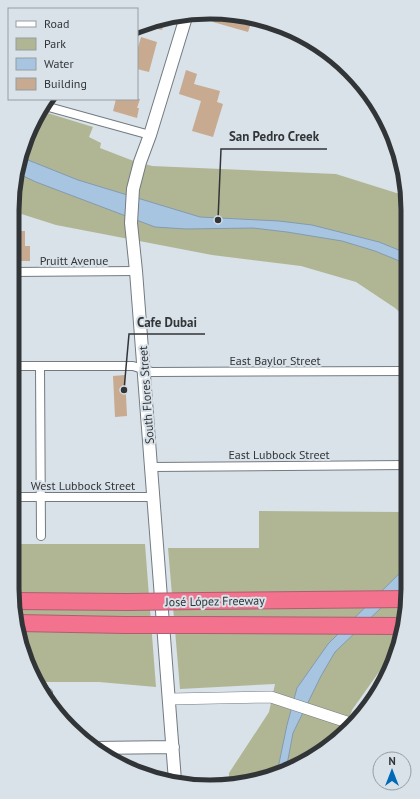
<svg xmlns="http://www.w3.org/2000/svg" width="420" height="799" viewBox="0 0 420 799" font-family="'PT Sans',sans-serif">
<rect width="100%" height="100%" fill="#d9e2e9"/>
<path fill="#b0b694" d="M41,111l52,16 -4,10 12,6 -1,5 31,12 21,6 184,8 70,22 1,123 -12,-11 -39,-26 -55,-16 -89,-11 -156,-30 -44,-14v-14l21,-75z
M407,507l1,95 -16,60h-6l-34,48 -8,23 -47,34 -61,18h-7v-12l40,-61 6,-28 -95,5 -12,-141h91v-37l142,1z
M12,544h133l11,143 -57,-5h-61l-15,-29 -11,-64z"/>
<path fill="#a7c5e1" stroke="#849aae" d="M23,158l55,22 122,37 79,4 33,4 67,17 27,11 1,13 -10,-6 -22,-9 -33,-10 -55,-9 -34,-4 -67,1 -31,-2 -119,-45 -17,-8z
M407,566l1,16 -73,70 -14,24 -28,57 -7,37 -9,3 10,-48 10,-37 31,-44z"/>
<path fill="#c7aa8f" d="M223,12l29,8 -4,12 -35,-10 3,-9z
M165,20l-3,10 -20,-5 5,-3z
M141,37l16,5 -8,30 -12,-3v-18z
M186,70l11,4 -3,10 26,7 -3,11 6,2 -10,33 -21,-6 9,-30 -22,-7z
M116,99h24l-3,9h2l-2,10 -24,-7z
M12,231h13v15h5v15h-18z
M125,375l2,41 -12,1 -2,-41z"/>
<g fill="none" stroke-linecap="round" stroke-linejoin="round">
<g stroke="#737b81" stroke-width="10">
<path id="minor" d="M45,106l105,29
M12,272l124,-1
M12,366h121l19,6 255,-1
M40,366l1,170
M151,467l256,-2
M12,497h142
M48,693v7"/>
</g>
<g stroke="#737b81" stroke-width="12">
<path id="tertiary" d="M170,699l101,-2 82,27"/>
</g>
<g stroke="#737b81" stroke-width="14">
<path id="secondary" d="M94,748l79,-1
M175,781l-39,-510 -5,-48 2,-34 7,-27 10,-27 36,-118"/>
</g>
<g stroke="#af5d70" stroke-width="18">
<path id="motorway" d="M14,601l113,1
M202,601l206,-2
M18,623l107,2
M201,625l200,1"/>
</g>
<use href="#minor" stroke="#fff" stroke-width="8"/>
<use href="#tertiary" stroke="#fff" stroke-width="11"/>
<use href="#secondary" stroke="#fff" stroke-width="12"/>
<use href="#motorway" stroke="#f3738e" stroke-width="16"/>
<g stroke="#af5d70" stroke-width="18" stroke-linecap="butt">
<path id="motorway-bridge" d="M127,602l75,-1
M125,625h76"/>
</g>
<use href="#motorway-bridge" stroke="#f3738e" stroke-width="16"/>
</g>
<g text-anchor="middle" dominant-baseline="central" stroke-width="4" stroke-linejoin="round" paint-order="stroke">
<g font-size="12" fill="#323538" stroke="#d9e2e9">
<text x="74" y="260">Pruitt Avenue</text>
<text x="275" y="360">East Baylor Street</text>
<text transform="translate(146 395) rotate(-94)">South Flores Street</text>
<text x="279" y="454">East Lubbock Street</text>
<text x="83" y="485">West Lubbock Street</text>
<text transform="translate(215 601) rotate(-1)">José López Freeway</text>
</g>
</g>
<path d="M0 0H420V799H0ZM210 19H210A191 191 0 0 1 401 210V589A191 191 0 0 1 210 780H210A191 191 0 0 1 19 589V210A191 191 0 0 1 210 19Z" fill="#d9e2e9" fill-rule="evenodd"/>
<path fill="none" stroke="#323538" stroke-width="5" d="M210 19H210A191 191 0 0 1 401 210V589A191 191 0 0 1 210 780H210A191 191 0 0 1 19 589V210A191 191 0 0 1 210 19Z"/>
<path fill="none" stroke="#323538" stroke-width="1.5" d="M218 220L221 149H327M124 390L129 334H205"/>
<g fill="#323538" stroke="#d9e2e9" stroke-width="1.5">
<circle cx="218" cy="220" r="4"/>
<circle cx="124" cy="390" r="4"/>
</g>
<g font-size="13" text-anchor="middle" font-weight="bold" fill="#323538" stroke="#d9e2e9" stroke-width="4" stroke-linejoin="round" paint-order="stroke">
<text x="274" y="141">San Pedro Creek</text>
<text x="167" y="327">Cafe Dubai</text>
</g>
<rect x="8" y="8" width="130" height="92" fill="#d9e2e9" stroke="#969da2"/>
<rect x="16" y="21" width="20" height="6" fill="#ffffff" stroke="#969da2"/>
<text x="44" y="28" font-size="12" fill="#323538">Road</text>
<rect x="16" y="38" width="20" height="12" fill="#b0b694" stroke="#969da2"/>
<text x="44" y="48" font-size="12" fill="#323538">Park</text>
<rect x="16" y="58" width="20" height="12" fill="#a7c5e1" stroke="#969da2"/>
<text x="44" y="68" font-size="12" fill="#323538">Water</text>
<rect x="16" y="78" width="20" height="12" fill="#c7aa8f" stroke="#969da2"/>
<text x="44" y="88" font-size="12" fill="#323538">Building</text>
<g transform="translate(392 771)"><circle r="19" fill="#d9e2e9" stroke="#969da2"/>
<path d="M0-3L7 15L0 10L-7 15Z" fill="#016ab6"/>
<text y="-6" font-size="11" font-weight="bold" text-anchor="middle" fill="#323538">N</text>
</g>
</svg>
